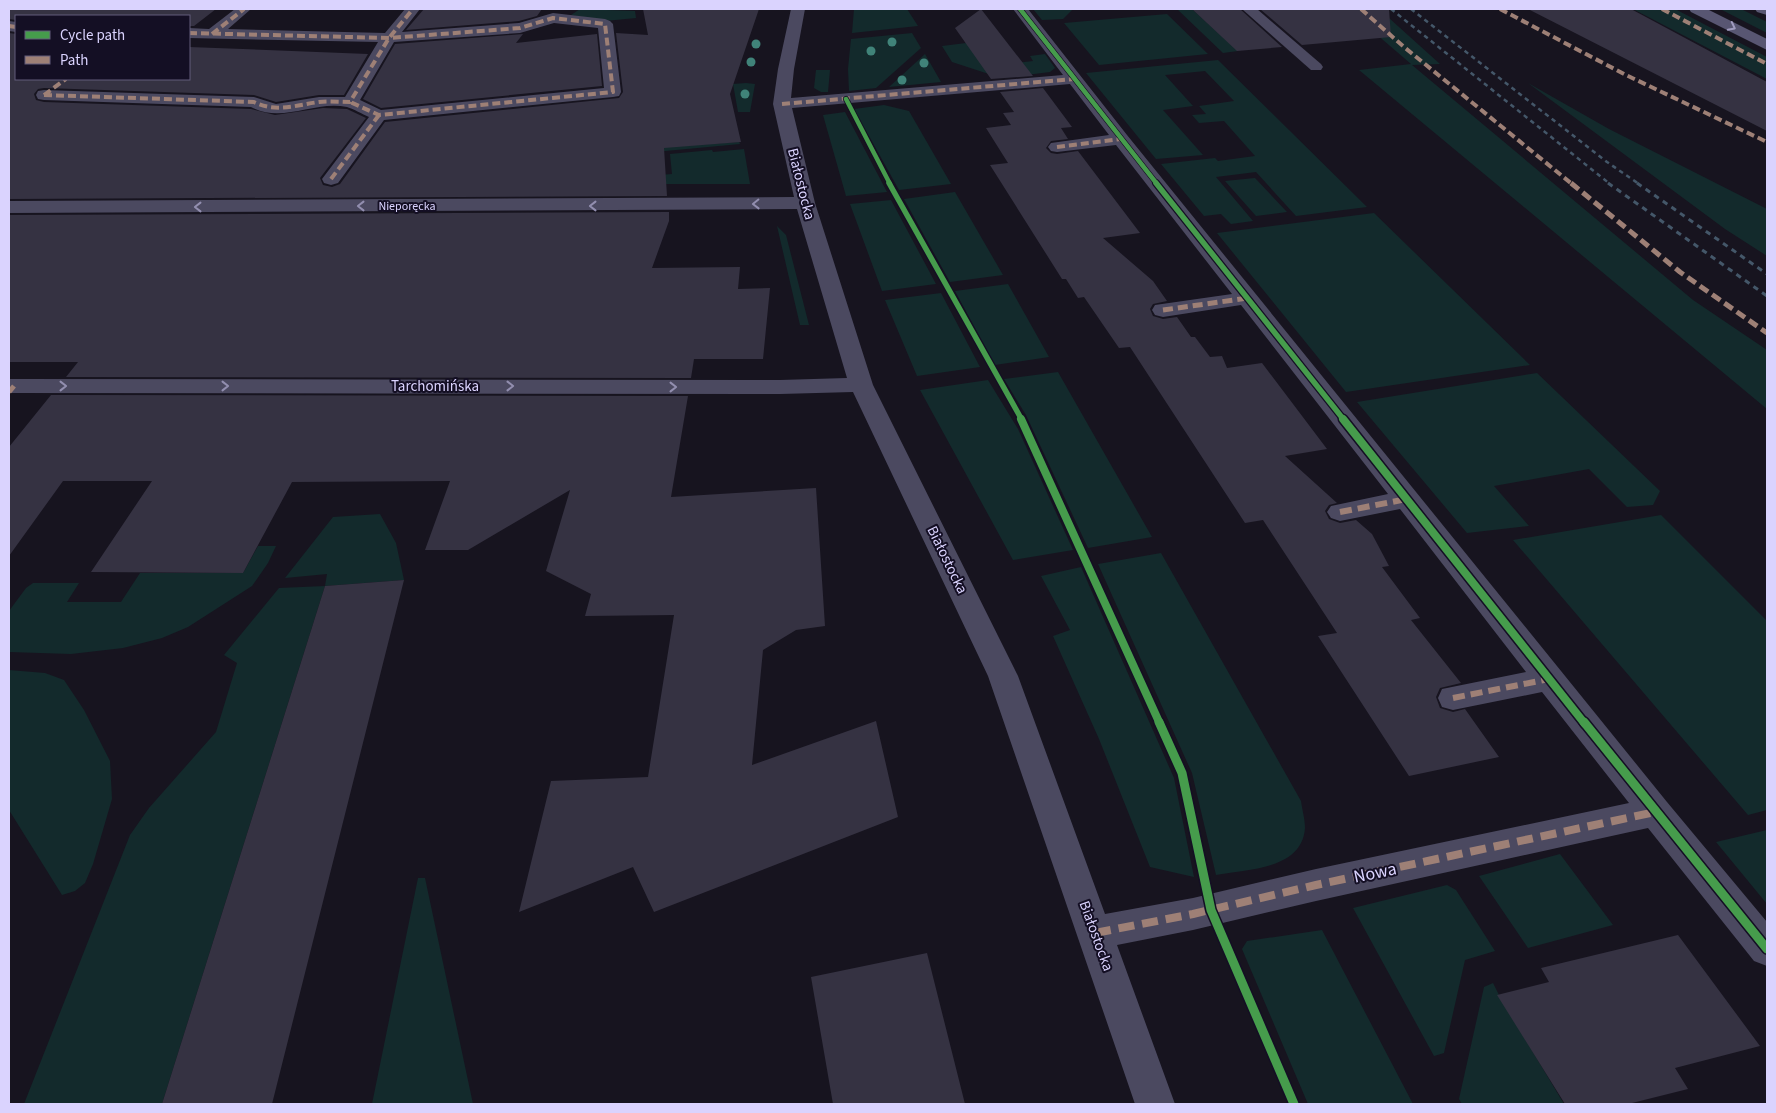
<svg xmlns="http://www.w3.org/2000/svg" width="1776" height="1113" viewBox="0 0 1776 1113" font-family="'Source Sans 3',sans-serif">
<rect width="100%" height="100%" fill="#17141f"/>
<path fill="#132a2c" d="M580,9l55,2 1,7 -31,3 -34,-6z
M854,9h53l11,17 -66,7z
M1033,9h40l-10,10 -21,1z
M1177,9h15l46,42 -15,2z
M1347,9h32l61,55 -28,1 281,235 74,50v59l-408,-339 52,-6z
M1633,9h42l92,48v22z
M1720,9h21l26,13v11z
M1167,14l41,40 -109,11 -35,-42z
M912,33l9,15 -45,40 -27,3 -1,-22 3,-30z
M966,43l41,21 26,-3 -3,-5 15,-2 10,14 -5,4 -49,6 -49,-16 -10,-16z
M925,54l16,28 -52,5z
M1218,60l149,147 -71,9 -40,-44 -40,5 37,44 -22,3 -10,-10 -17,2 -43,-52 54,-6 3,3 37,-5 -31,-35 -25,2 -7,-8 14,-1 -7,-8 35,-5 -29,-30 -40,4 28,31 -30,4 40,45 -47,4 -70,-86z
M816,70h14l-2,22h-7l-7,-4z
M746,83l9,1 -5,28h-12l-5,-28z
M1528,83l81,46 158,80v47l-42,-27z
M884,105l25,6 42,73 -52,6 -45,-81z
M845,112l42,80 -41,4 -23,-81z
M739,142l1,2 -96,9 2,23 26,-2 -2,-20 42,-4 1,2 31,-3 6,35h-139l8,-34z
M1255,178l32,34 -31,4 -31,-35z
M955,192l48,83 -53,7 -46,-83z
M891,200l45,84 -54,7 -32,-87z
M1374,213l156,152 -184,27 -129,-159z
M777,226l9,9 23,90h-9z
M1008,284l41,73 -54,8 -40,-74z
M941,293l39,74 -63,9 -32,-76z
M1058,372l94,165 -64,11 -62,-133 -22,-36z
M1537,373l123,118 -7,14 -26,2 -38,-38 -95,17 35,40 -62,7 -110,-131z
M988,380l30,49 55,121 -60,10 -93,-170z
M380,514l16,29 8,37 -79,6 -163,518h-138l106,-269 19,-27 67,-76 21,-69 -13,-8 55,-67 46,-2 2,-12 -42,4 48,-61z
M1661,515l106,106v189l-19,5 -235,-275z
M258,546h18l-8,17 -16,23 -64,41 -26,11 -39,10 -52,6 -62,-2v-41l17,-23 7,-5h46l-12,19h54l19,-29h103z
M1161,553l140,248c1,8 4,18 4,27 -3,42 -58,41 -89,47l-24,-102 -94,-209z
M1081,567l93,211 20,99 -44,-10 -51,-128 -46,-103 17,-6 -29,-54z
M9,670l36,3 19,7 20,30 26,51 2,38 -19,65 -8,19 -10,8 -13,4 -53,-85z
M1767,830v74l-51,-62z
M1560,854l53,71 -85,23 -49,-72z
M418,878h7l48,226h-101z
M1447,885l9,5 39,61 -30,9 -21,93 -10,3 -81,-148z
M1322,930l91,174h-105l-66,-155 5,-8z
M1493,983l7,14 64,107h-102l-3,-5 25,-112z"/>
<path fill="#353242" d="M9,9h207l-22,17h-5v-10h-173v4l-7,-1z
M424,9h118l-5,7 -18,5 -113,9z
M643,9h116l-29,85 11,48 -77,6 3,48 -658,3v-166l7,1v45h173v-32l179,7 -24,41h-25l-43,7 -22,-7 -210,-7 -6,1 -4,5 2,6 8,2 207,7 24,6 48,-7 24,1 19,9 -46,60 3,7 9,2 8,-3 45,-62 234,-24 4,-6 -7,-59 32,2z
M981,9l52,67 -42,3 -36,-51z
M1192,9h48l42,38 -45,4z
M1260,9h129l2,28 -89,8z
M1528,9h103l136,73v49z
M523,34l-7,9 81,-9 5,52 -221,22 -18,-9 32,-55z
M1043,88l29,39 -11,1 7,11 -17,2 -5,7 5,5 6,1 21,-3 62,82 -37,5 50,43 14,20 -14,3 -3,5 3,7 10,3 14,-2 14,20h4l15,20 12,-1 5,12 35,-5 65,86 -42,7 52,47 -8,2 -4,6 4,8 11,4 16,-3 16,14 17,32 -7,1 38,51 -9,2 50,63 -21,5 -4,9 4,11 13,4 12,-3 34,48 -90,19 -91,-140 19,-3 -74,-113 -18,3 -115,-176 -11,1 -35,-51 -6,1 -12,-19h-4l-72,-114 18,-2 -22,-35 25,-3 -8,-12 11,-1 -14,-20z
M669,212v9l-17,47 88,-1 -2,22 32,-1 -7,71h-69l-3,19 -625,-1 12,-15h-69v-147z
M51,395l637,1 -17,101 145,-9 9,138 -29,4 -33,20 -11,115 124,-44 22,96 -244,95 -21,-45 -114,45 32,-131 97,-4 26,-162 -89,1 6,-22 -45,-23 24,-81 -102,60h-43l25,-69 -158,1 -49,91 -152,-1 61,-91h-89l-54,75v-109z
M404,580l-132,524h-110l163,-518z
M1678,935l82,111 -85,22 13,21 -60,15h-63l-68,-109 52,-13 -8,-14z
M927,953l38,151h-132l-22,-127z"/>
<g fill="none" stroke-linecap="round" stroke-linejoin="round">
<path fill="#4b4960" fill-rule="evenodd" d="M1242,9h15l64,55 2,3 -2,3h-10z"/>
<path fill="#4b4960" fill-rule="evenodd" d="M235,9h16l-23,20 157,4 20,-24h15l-18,23 117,-9 34,-10 52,6 5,2 3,3 8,68 -2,4 -6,1 -229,23 -46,63 -7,2 -7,-2 -2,-4 47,-62c-7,-3 -15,-8 -22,-10 -33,-7 -64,17 -96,0l-207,-7 -6,-1 -2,-4 2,-4 6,-1 210,7 22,7 43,-7h26l33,-55 -189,-4v-10l20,1zM554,23l44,5 6,60 -223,22 -21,-10 34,-58 126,-9z
M9,21l7,1v10l-7,-1z"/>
<path fill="#4b4960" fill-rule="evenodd" d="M791,9h14l-11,60 -3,29 272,-23 -50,-66h15l99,126 540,667 100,120v44l-13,-5 -106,-133 -332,73 -123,29 -76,15 58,159h-40l-147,-428 -135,-284 -73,2 -771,-1v-14l771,1 67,-2 -50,-169 -788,4v-12l785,-4 -21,-93 5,-35zM1070,84l39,51 -58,8 -3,4 3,4 6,1 59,-7 116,149 -77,11 -3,5 3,5 8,2 78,-12 147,189 -57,12 -4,6 4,6 9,3 60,-12 126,163 -84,17 -4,9 4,9 11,3 89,-18 87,111 -313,66 -123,29 -88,16 -87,-238 -145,-291 -58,-182 -23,-95z"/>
<path fill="#585672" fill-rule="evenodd" d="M1689,9h18l60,30v11l-76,-38z
M1755,9h12v6l-10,-3z"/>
<path stroke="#445769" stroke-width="2.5" stroke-dasharray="4.5 4" stroke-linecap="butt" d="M1391,9l219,175
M1411,9l196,153 32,22"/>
<path stroke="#445769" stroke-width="3" stroke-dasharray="5.5 5" stroke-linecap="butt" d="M1608,183l159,113
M1637,183l130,91"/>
<path stroke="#9e8076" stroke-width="4" stroke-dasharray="8 4" stroke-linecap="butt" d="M1361,9l43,38 168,137
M1500,9l126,66 141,67
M1662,9l105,55
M9,26l7,1
M189,33l200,5 131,-10 33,-10 52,6 8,68 -234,23 -29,-13
M212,34l32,-25
M44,95l210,7c22,11 42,3 65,0 10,-1 21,0 31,0l39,-64 24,-29
M44,95l22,-16
M782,104l292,-25
M1057,147l64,-8
M331,179l48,-64"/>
<path stroke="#9e8076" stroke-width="5" stroke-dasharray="10 5" stroke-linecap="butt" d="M1571,183l109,89 87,61
M1163,310l85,-12
M9,392l5,-6"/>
<path stroke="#9e8076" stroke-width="6" stroke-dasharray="12 6" stroke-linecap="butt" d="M1340,512l67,-13
M1453,698l96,-19"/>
<path stroke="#9e8076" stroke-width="8" stroke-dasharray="16 8" stroke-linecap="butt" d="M1095,933l98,-19 123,-29 339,-73"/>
<g stroke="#140f24" stroke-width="6">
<path id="cycleway-far3" d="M1020,9l137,175
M846,99l44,85"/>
</g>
<g stroke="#140f24" stroke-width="8">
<path id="cycleway-far2" d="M889,183l133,237
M1156,183l188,237"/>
</g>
<g stroke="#140f24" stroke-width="11">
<path id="cycleway-far1" d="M1021,419l139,305
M1343,419l242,305"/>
</g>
<g stroke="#140f24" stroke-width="12">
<path id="cycleway" d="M1159,722l23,51 29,137 83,194
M1584,722l183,227"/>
</g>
<use href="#cycleway-far3" stroke="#469c4c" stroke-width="4.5"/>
<use href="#cycleway-far2" stroke="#469c4c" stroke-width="5.5"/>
<use href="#cycleway-far1" stroke="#469c4c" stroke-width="8"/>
<use href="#cycleway" stroke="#469c4c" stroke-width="9"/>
</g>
<g fill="#408379">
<circle cx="892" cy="42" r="4.5"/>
<circle cx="756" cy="44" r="4.5"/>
<circle cx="871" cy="51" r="4.5"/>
<circle cx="751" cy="62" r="4.5"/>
<circle cx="924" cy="63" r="4.5"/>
<circle cx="902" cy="80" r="4.5"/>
<circle cx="745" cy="94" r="4.5"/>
</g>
<defs><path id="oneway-chevron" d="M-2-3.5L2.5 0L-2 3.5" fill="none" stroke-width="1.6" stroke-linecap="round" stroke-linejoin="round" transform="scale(1.25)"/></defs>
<use stroke="#a09bbf" href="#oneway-chevron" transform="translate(1732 27) rotate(27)"/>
<g stroke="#928eaf">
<use href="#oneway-chevron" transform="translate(756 204) rotate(179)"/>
<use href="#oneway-chevron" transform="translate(361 206) rotate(180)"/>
<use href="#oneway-chevron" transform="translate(593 206) rotate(180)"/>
<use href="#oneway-chevron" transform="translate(198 207) rotate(180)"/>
<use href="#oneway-chevron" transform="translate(63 386)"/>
<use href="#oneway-chevron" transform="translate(225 386)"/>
<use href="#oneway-chevron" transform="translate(510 386)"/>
<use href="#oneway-chevron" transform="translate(673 387)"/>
</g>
<g text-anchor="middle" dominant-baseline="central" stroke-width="4" stroke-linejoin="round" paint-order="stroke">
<g font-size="12" fill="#dad3fe" stroke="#140f24">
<text x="407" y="206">Nieporęcka</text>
</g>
<g font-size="15" fill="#dad3fe" stroke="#140f24">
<text transform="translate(801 184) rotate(76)">Białostocka</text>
<text x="435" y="386">Tarchomińska</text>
<text transform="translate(947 560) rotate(64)">Białostocka</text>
<text transform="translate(1096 936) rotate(70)">Białostocka</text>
</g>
<g font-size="18" fill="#dad3fe" stroke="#140f24">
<text transform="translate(1375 873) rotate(-12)">Nowa</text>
</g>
</g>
<rect width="1776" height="1113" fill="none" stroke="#dad3fe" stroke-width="20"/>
<rect x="15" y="15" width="175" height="65" fill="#140f24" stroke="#635d7b"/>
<rect x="25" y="31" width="25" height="8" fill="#469c4c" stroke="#635d7b"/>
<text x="60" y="40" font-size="15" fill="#dad3fe">Cycle path</text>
<rect x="25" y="56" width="25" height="8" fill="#9e8076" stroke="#635d7b"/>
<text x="60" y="65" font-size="15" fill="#dad3fe">Path</text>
</svg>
